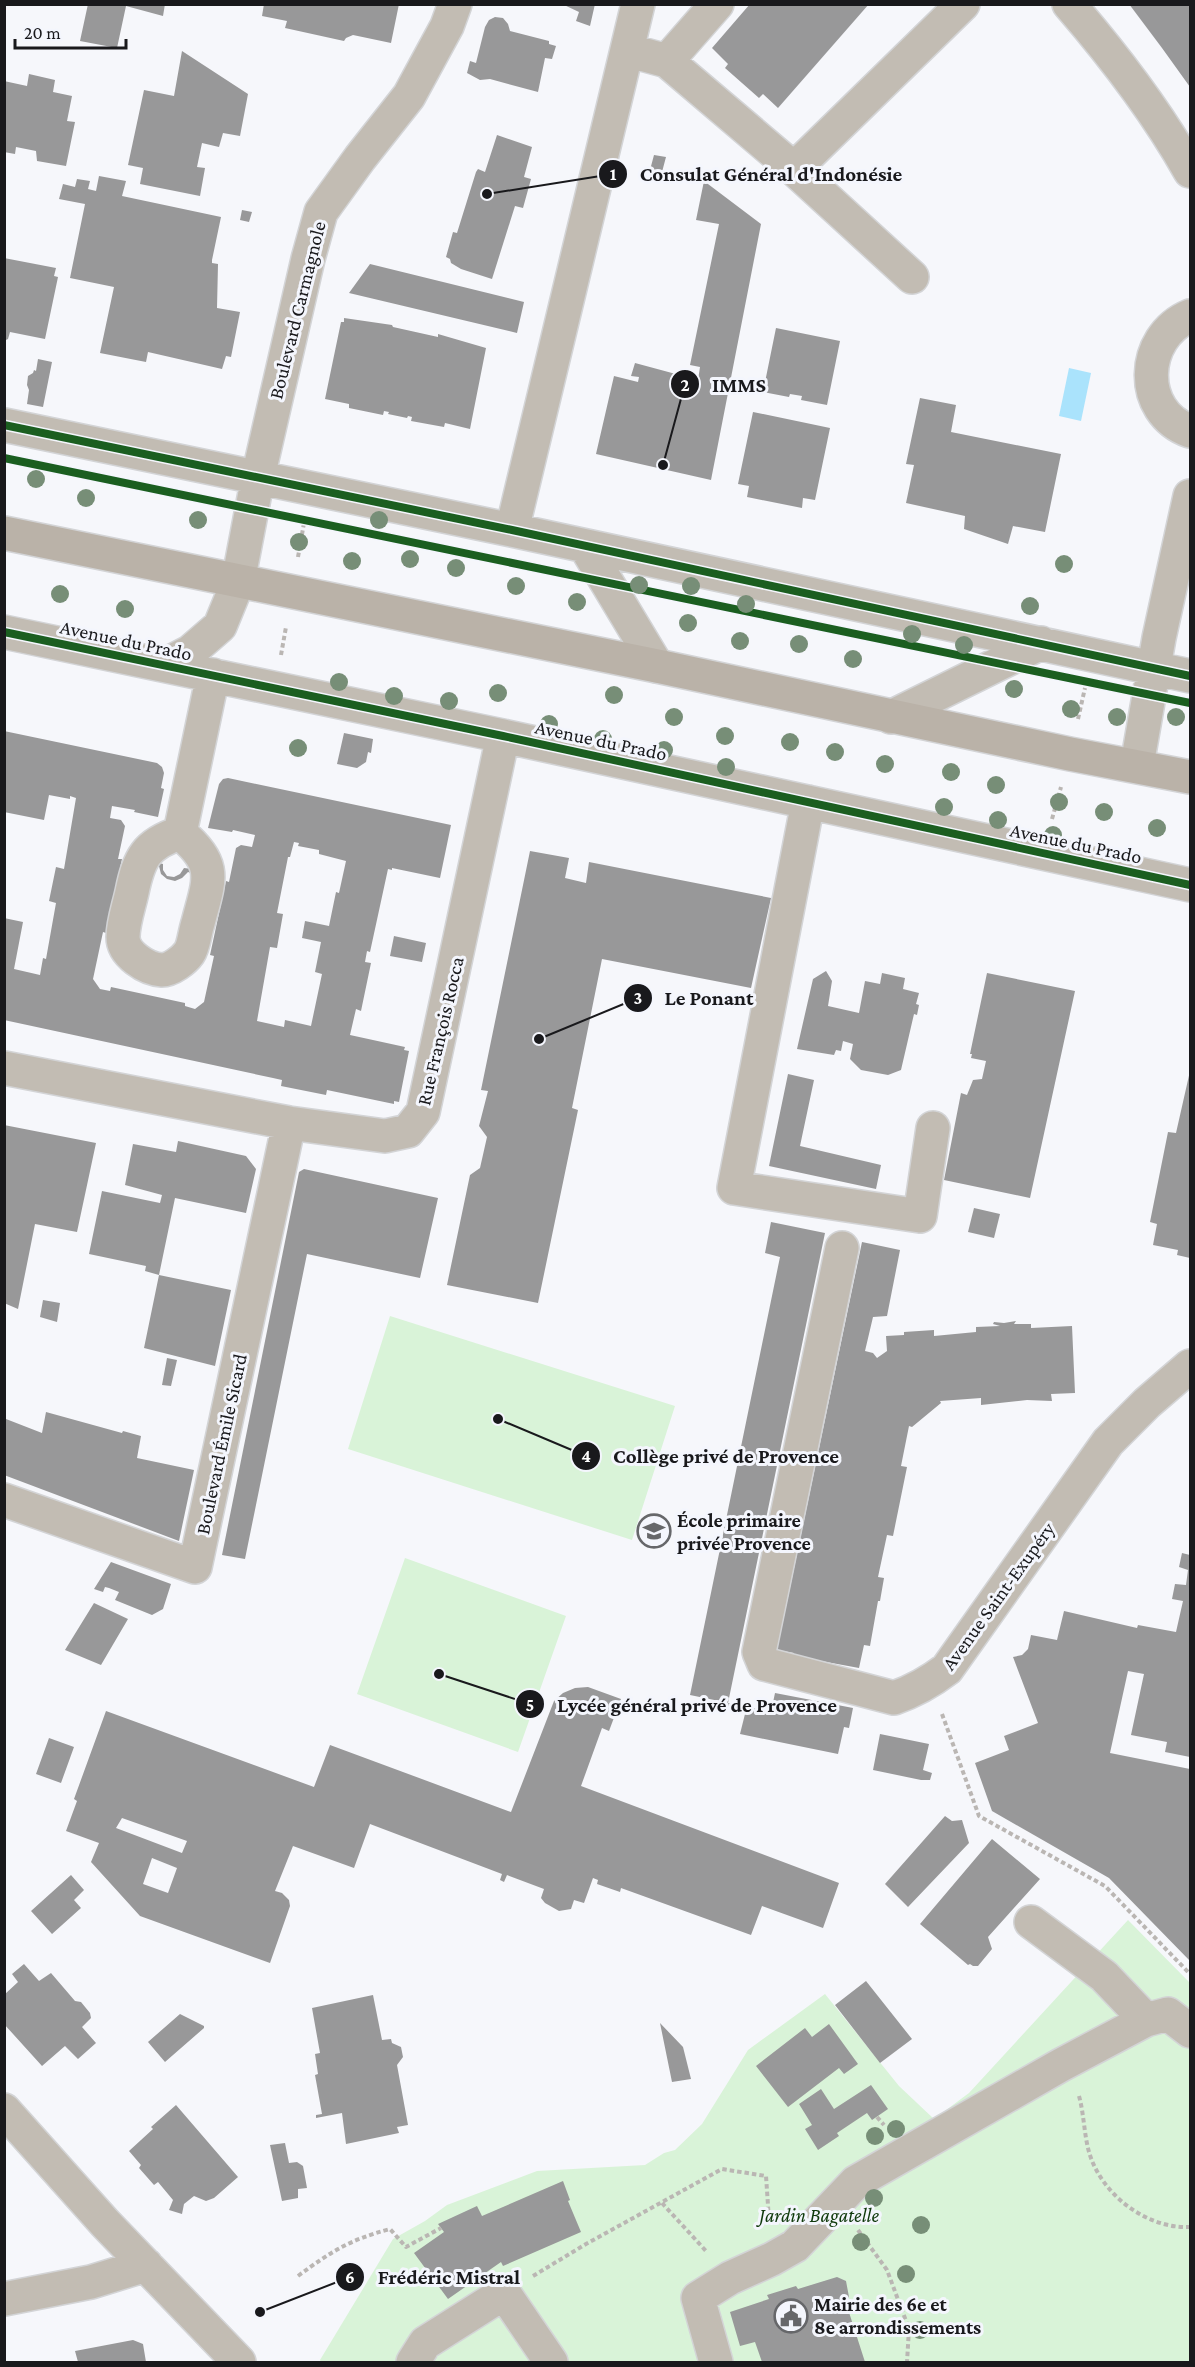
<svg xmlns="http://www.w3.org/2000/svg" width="1195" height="2367" viewBox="0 0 1195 2367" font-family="'Crimson Pro',serif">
<rect width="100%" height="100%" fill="#f6f7fb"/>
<path fill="#d9f3d8" d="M390,1316l285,90 -43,134 -284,-91z
M405,1558l161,58 -48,136 -161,-58z
M1128,1920l62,63v379h-869l-1,-2 73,-121 32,-18 22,-16 90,-34 108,-6 19,-12 11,-3 27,-26 46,-74 77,-56 74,92 35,33 35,-26z"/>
<path fill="#aae3fc" d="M1069,368l22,5 -10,48 -22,-5z"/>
<path fill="#989899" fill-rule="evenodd" d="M88,4h77l-2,12 -37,-10 -9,42 -37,-7z
M264,4h135l-8,39 -38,-8 -7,3 -2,3 -59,-13 2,-7 -25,-5z
M562,4h33l-5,22 -14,-5 3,-9z
M750,4h119l-91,104 -15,-14 -4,4 -34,-30 3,-4 -16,-16z
M1129,4h61v83l-28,-39z
M495,17l8,1 5,6 2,7 39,10v3l7,2 -4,13 -7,-1 -7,34 -48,-13 -10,1 -13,-7 3,-12 6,2 9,-36 4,-7z
M182,51l66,43 -8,42 -17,-3 -4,14 -17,-4 -5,24 8,1 -5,28 -60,-12 3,-16 -15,-3 16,-75 30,6z
M29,74l26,6 -2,12 19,4 -5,25 8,1 -9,44 -29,-5 -1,-10 -20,-4 -1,7 -11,-2v-71l23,5z
M497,135l35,12 -8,30 7,2 -8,29 -8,-2 -23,73 -31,-10 -10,-6 -1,-4 -4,-2 7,-25 4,1 19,-61 2,-3 7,3z
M654,155l12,2 -4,15 -12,-2z
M99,176l27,5 -4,15 99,21 -9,43v3l6,1 -1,44 23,4 -9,45 -5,-1 -4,13 -74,-17 -2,10 -46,-9 14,-66 -44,-9 15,-74 -26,-5 4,-15 12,3 2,-8 13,2 -2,8 8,2z
M704,181l57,43 -50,256 -115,-26 18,-78 24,6 1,-5 -8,-1 4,-13 63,17 2,-13 -10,-2 29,-141 -23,-4z
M242,210l10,2 -3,10 -9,-2z
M4,258l52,10 -2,8 4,1 -13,62 -35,-7 -2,7 -4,2z
M370,264l154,38 -7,31 -168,-40z
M344,318l48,7 1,2 45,10v-3l48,14 -16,81 -25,-6 -1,4 -33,-6 1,-4 -4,-1 -1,2 -19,-4 1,-2 -5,-1 -1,4 -34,-7v-4l-24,-5 16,-77h3z
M776,328l64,13 -13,64 -26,-5 1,-4 -12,-2 -1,3 -26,-5z
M38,359l14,3 -9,45 -16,-3 2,-14 -2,-5 1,-9 5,-3 1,-3 2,1z
M920,398l36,7 -5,27 110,22 -16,78 -32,-6 -5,18 -44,-15 1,-13 -59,-13 8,-38 -8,-1z
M753,412l77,16 -15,72 -12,-2 -1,10 -55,-11 2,-11 -11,-2z
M4,731l153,32 5,4 2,6 -3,15 3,1 -6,28 -24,-5 1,-2 -23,-4 -2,12 11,2 4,6 -7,33h4l-16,74 -3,-1 -10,47 7,10 10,2 1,-4 74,16v3l10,3 9,-7 10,-46 -4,-1 16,-74 3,1 7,-34 5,-3 11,2 3,-12 -22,-5 -1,2 -24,-4 11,-44 4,-5 5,-1 223,47 -11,53 -48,-10v2l-4,-1 -18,83 -3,-1 -2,11 6,1 -10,48 -5,-2 -6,26 55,12 -1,3 5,1 -10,51 -5,-1v3l-67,-14 -1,5 -45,-9 1,-6 -9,-2 -269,-58v-102l19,4 -9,47 26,6 3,-17 3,1 10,-56 -7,-2 7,-34 8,2 12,-71 -6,-2v3l-21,-4 -5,25 -40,-8zM294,842l5,1 -1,3 21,4v4l27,7 -7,32 -3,-1 -7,34 -24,-5 -3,17 19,4 -6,30 7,2 -11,52 -26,-6 -1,7 -27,-6 13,-74 7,1 6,-34 -6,-1 11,-56h2z
M344,733l29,6 -2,14 -3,-1 -2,10 -9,6 -20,-4z
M530,851l39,7 -4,20 21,5 3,-21 182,36 -20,90 -149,-29 -30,149 6,2 -40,193 -91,-18 23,-110 10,-7 7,-31 -8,-11 9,-35 -7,-1z
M155,862l8,2v6l4,6 7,1 6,-3 4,-6 8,1 -1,4 -3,-1 -6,6 -7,3 -8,-2 -6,-5 -2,-8h-5z
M394,936l32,7 -4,19 -32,-6z
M826,971l6,10 -4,25 31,7 6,-32 15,3 2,-11 23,5 -2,11 16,4 -3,11 3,1 -2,10 -3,-1 -13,56 -13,5 -27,-5 -11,-11 3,-15 -10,-3 -2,10 -5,-1 -2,5 -37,-6 16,-70z
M987,973l88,18 -45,207 -86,-18 17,-87 6,2 6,-15 9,-1 4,-18 -15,-3 1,-4h-2z
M1190,1071v187l-13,-3 1,-5 -25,-5 4,-21 -7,-2 18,-90 8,1z
M788,1074l26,6 -14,66 81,19 -5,24 -107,-23z
M4,1125l92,18 -19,89 -42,-8 -17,85 -14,-6z
M178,1141l68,15 10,13 -10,44 -71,-15 -16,77 -14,-4 1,-5 -57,-12 13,-63 58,12 2,-8 -37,-10 8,-41 43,8z
M304,1169l134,29 -18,80 -113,-24 -62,305 -23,-4 77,-383z
M974,1208l26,6 -6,24 -26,-6z
M771,1222l54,11 -97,470 43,9 4,-19 78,15 -4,20 -5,-1 -6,27 -98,-20 6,-24 -23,-4 1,-4 -34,-7 90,-438 -15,-4z
M862,1242l38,8 -13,66 -14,1 -8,34 8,2 4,5 10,-7 -1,-15 18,-1v-3l30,-2v6l42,-4v-5l24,-1 -7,-2 1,-2 10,1 12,-2 -2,3h17v4l41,-2 3,67 -24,1 1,7 -25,-1 -46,5v-7l-41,3 1,2 -29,24 -3,-1 -8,40 6,1 -14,69 -6,-1 -9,42 6,1 -4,23h-2l-8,45 -6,-1 -5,23 -65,-12v-3l-17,-3z
M159,1275l72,15 -16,76 -71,-18z
M43,1300l17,3 -3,19 -17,-5z
M167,1358l10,2 -6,26 -9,-1z
M46,1412l76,21 1,-2 18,5 -4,22 57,12 -15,71 -175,-66 2,-56 36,14z
M1182,1553l8,2v202l-25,-5 2,-10 -36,-7 13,-61 -16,-3 -18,82 80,16v192l-81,-83 -117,-67 -17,-48 34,-13 -5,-14 34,-13 -25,-66 9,-2 6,-6 3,-14 26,5 7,-29 73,17 1,-3 38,7 7,-31 -11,-2 3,-15 11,1 2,-15 -9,-3z
M111,1562l60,22 -8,25 -11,6 -37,-15 4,-8 -10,-4 -4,-1 -2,5 -9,-3z
M94,1603l34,16 -27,46 -36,-15z
M588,1687l33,12 -12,32 -7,-3 -21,58 258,97 -16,45 -61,-22 -11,29 -130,-47 -1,4 -23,-8 1,-4 -5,-2 -9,25 -10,-3 -3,9 -12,2 -14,-8 -4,-5 3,-9 -37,-14 -3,7 -4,-2 2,-6 -132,-50 -16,44 -61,-22 -18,45 7,2 7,7 1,6 -20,57 -130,-47 -49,-54 8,-19 -33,-12 11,-30 -3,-2 32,-88 208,76 16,-42 181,67 43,-111 9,-8 12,-5zM122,1818l65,23 -5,12 -66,-25zM152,1858l25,10 -9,25 -25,-9z
M880,1734l49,10 -6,26 9,3 -2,7h-9l-48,-10z
M49,1738l25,9 -13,36 -25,-9z
M945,1816l7,5 10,-1 7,23 -61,64 -23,-23z
M992,1839l48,40 -52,58 4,12 -14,17h-5l-3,-2 -2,1 -48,-41z
M71,1875l13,15 -10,10 7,8 -29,26 -21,-23z
M24,1964l15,17 12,-8 24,28 6,1 9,11 1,5 -9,9 14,16 -18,16 -13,-13 -23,20 -38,-42v-29l14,-13 -6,-8z
M866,1981l46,58 -32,24 -45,-58z
M373,1995l9,45 9,-1 1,4 9,4 2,10 -6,8 11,60 -11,2 2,6 -53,11 -4,-31 -26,5v-3l6,-1 -7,-39 3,-1 -3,-20 5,-1 -8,-45z
M180,2014l24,12v2l-39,34 -17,-20z
M660,2023l23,24 8,32 -19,3z
M829,2024l29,40 -14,10 -5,-6 -51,39 -32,-41 49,-38 7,9z
M871,2085l17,24 -16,11 -5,-7 -30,20 2,3 -21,14 -13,-21 7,-4 -13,-21 22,-15 13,20z
M176,2105l62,72 -24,21 -8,3 -12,-5 -10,8 -2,10 -13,-4 4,-10 -15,-18 -4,3 -15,-17 2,-3 -12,-14 24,-22 -2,-2z
M285,2143l4,20 8,-1 6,4 4,22 -9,1v9l-16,3 -12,-56z
M563,2181l7,19 -2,1 13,31 -78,34 -2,-4 -53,37 -34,-46 30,-21 -6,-8 39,-18 5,10z
M837,2277l9,4 3,16 -3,6 19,59h-103l-7,-20 -15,4 -10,-34 39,-13 -2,-4 29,-9 2,3z
M133,2340l10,4 3,18h-68l-3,-11z"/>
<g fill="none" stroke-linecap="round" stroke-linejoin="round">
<g stroke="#d3d4d6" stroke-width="36">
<path id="minor" d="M1069,4c45,52 88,108 121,167
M627,50l40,11 127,108 118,108
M667,61l50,-57
M794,169l169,-165
M1190,316c-50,21 -53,96 0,115
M4,425l508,105 678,146
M512,530l126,-526
M585,546l72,120
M4,632l499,104 687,149
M165,665l25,-13 30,-26 18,-44 20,-105 50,-218 13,-47 39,-54 49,-62 38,-70 8,-22
M891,717l150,-74
M1137,765l22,-127 31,-142
M808,802l-74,386 186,28 13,-88
M180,833c39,32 29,47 18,90 -3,8 -4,23 -9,30 -5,7 -18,17 -27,17 -16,-1 -39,-16 -39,-33 0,-14 6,-31 9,-45 7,-34 14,-48 48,-59l33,-158
M4,1068l285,55 96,13 23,-5 15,-19 80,-376
M842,1248l-83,404 5,12 130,34c20,-7 36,-16 53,-29l161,-227 39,-39 43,-37
M4,1500l191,67 94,-444
M1031,1922l73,54 42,44
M4,2110l101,113 134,139
M4,2299l87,-17 55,-17
M413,2362l12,-19 79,-50 47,69
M716,2362l-18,-64 32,-20 42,-19 23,-13 61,-64 205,-117 85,-45 22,-6 22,17"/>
</g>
<g stroke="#d3d4d6" stroke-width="36">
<path id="major" d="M4,533l653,133 413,88 120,23"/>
</g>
<path stroke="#bab6b3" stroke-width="4" stroke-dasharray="4.5 3" stroke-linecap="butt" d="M298,557l6,-34
M281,655l5,-28
M1078,719l7,-31
M1052,819l9,-32
M942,1714l37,102 126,70 85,88
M1079,2096c5,18 5,38 10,56 12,42 57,77 101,75
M877,2117l7,8
M662,2203l44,48
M858,2230l29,40 22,59 -2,33
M298,2276c34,-25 51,-36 92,-47l16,18 35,-19
M533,2276l53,-32 136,-75 44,7 3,44"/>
<use href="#minor" stroke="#c2bcb3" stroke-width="33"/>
<use href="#major" stroke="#bab2a8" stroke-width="33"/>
<g stroke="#f4f6fd" stroke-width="11">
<path id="cycleway" d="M4,425l508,105 678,146
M4,458l1186,245
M4,632l499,104 687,149"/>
</g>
<use href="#cycleway" stroke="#1b5e20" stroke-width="8"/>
</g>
<g fill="#778e77">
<circle cx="36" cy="479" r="9"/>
<circle cx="86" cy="498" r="9"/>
<circle cx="198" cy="520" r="9"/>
<circle cx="379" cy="520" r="9"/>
<circle cx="299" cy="542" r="9"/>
<circle cx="410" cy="559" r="9"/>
<circle cx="352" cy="561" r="9"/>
<circle cx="1064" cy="564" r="9"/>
<circle cx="456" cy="568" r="9"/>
<circle cx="639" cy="585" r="9"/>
<circle cx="516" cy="586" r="9"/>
<circle cx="691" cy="586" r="9"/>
<circle cx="60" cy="594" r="9"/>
<circle cx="577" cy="602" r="9"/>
<circle cx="746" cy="604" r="9"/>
<circle cx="1030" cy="606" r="9"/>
<circle cx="125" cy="609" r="9"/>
<circle cx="688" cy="623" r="9"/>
<circle cx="912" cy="634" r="9"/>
<circle cx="740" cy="641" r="9"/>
<circle cx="799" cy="644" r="9"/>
<circle cx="964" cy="645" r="9"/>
<circle cx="853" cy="659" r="9"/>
<circle cx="339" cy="682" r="9"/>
<circle cx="1014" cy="689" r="9"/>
<circle cx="498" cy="693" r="9"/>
<circle cx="614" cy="695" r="9"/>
<circle cx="394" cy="696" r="9"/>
<circle cx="449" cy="701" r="9"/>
<circle cx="1071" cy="709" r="9"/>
<circle cx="674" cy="717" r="9"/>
<circle cx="1117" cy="717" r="9"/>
<circle cx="1176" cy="717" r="9"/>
<circle cx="549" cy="724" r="9"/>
<circle cx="725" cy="736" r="9"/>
<circle cx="603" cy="739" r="9"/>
<circle cx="790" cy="742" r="9"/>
<circle cx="298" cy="748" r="9"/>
<circle cx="664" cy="750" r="9"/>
<circle cx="835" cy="752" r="9"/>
<circle cx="885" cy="764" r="9"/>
<circle cx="726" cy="767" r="9"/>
<circle cx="951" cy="772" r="9"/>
<circle cx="996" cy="785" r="9"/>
<circle cx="1059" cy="802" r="9"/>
<circle cx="944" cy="807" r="9"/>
<circle cx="1104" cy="812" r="9"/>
<circle cx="998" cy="820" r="9"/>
<circle cx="1157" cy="828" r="9"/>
<circle cx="1053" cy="835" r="9"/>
<circle cx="896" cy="2129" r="9"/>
<circle cx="875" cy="2136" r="9"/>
<circle cx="874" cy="2198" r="9"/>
<circle cx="921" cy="2225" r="9"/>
<circle cx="861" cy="2242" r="9"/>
<circle cx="906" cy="2274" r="9"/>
<circle cx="920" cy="2330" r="9"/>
</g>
<defs>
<g id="school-ring" transform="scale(1.725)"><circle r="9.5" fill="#f4f6fd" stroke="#66676a" stroke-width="1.5"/><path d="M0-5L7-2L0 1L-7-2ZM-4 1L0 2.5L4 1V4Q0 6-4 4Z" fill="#66676a"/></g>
<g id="civic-ring" transform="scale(1.725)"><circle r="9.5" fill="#f4f6fd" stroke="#66676a" stroke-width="1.5"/><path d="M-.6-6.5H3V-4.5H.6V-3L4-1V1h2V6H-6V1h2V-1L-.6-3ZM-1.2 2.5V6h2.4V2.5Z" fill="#66676a"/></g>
</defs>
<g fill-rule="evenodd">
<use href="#school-ring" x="654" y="1531"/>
<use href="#civic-ring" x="791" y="2316"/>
</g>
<g text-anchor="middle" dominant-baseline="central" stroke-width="6" stroke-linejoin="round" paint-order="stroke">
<g font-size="20" fill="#19191c" stroke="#f4f6fd">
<text transform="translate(297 310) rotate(-76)">Boulevard Carmagnole</text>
<text transform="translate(126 640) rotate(12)">Avenue du Prado</text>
<text transform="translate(601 740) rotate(12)">Avenue du Prado</text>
<text transform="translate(1076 843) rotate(12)">Avenue du Prado</text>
<text transform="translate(440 1031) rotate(-77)">Rue François Rocca</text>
<text transform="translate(221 1444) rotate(-78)">Boulevard Émile Sicard</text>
<text transform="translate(998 1596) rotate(-54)">Avenue Saint-Exupéry</text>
</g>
<g font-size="20" font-weight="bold" fill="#19191c" stroke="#f4f6fd" text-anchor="start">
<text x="677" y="1520">École primaire<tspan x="677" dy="23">privée Provence</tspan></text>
<text x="814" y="2304">Mairie des 6e et<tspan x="814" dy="23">8e arrondissements</tspan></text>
</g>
<g font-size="20" font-style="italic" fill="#0f390b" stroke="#f4f6fd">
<text x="819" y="2215">Jardin Bagatelle</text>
</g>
</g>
<path fill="none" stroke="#19191c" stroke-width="2" d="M487 194L613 174M663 465L685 384M539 1039L638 998M498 1419L586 1456M439 1674L530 1704M260 2312L350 2277"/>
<g fill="#19191c" stroke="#f4f6fd" stroke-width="2">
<circle cx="487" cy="194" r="6"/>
<circle cx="663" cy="465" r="6"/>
<circle cx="539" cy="1039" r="6"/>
<circle cx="498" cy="1419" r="6"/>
<circle cx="439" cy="1674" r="6"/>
<circle cx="260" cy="2312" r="6"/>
<circle cx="613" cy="174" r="15"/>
<circle cx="685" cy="384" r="15"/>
<circle cx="638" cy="998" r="15"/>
<circle cx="586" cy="1456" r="15"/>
<circle cx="530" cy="1704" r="15"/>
<circle cx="350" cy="2277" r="15"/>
</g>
<g font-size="18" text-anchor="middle" font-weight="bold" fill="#fff">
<text x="613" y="180">1</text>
<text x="685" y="391">2</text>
<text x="638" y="1004">3</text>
<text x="586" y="1462">4</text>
<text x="530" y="1711">5</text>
<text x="350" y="2283">6</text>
</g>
<g font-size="21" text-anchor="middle" font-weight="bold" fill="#19191c" stroke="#f4f6fd" stroke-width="6" stroke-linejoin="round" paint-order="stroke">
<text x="771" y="181">Consulat Général d'Indonésie</text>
<text x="739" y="392">IMMS</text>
<text x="709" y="1005">Le Ponant</text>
<text x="726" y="1463">Collège privé de Provence</text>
<text x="697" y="1712">Lycée général privé de Provence</text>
<text x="449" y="2284">Frédéric Mistral</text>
</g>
<rect width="1195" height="2367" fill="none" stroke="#19191c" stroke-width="12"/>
<path d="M15 39v9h111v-9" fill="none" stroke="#19191c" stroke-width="3"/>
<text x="24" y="39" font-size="18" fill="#19191c" stroke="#f4f6fd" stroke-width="4.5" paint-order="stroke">20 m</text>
</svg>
